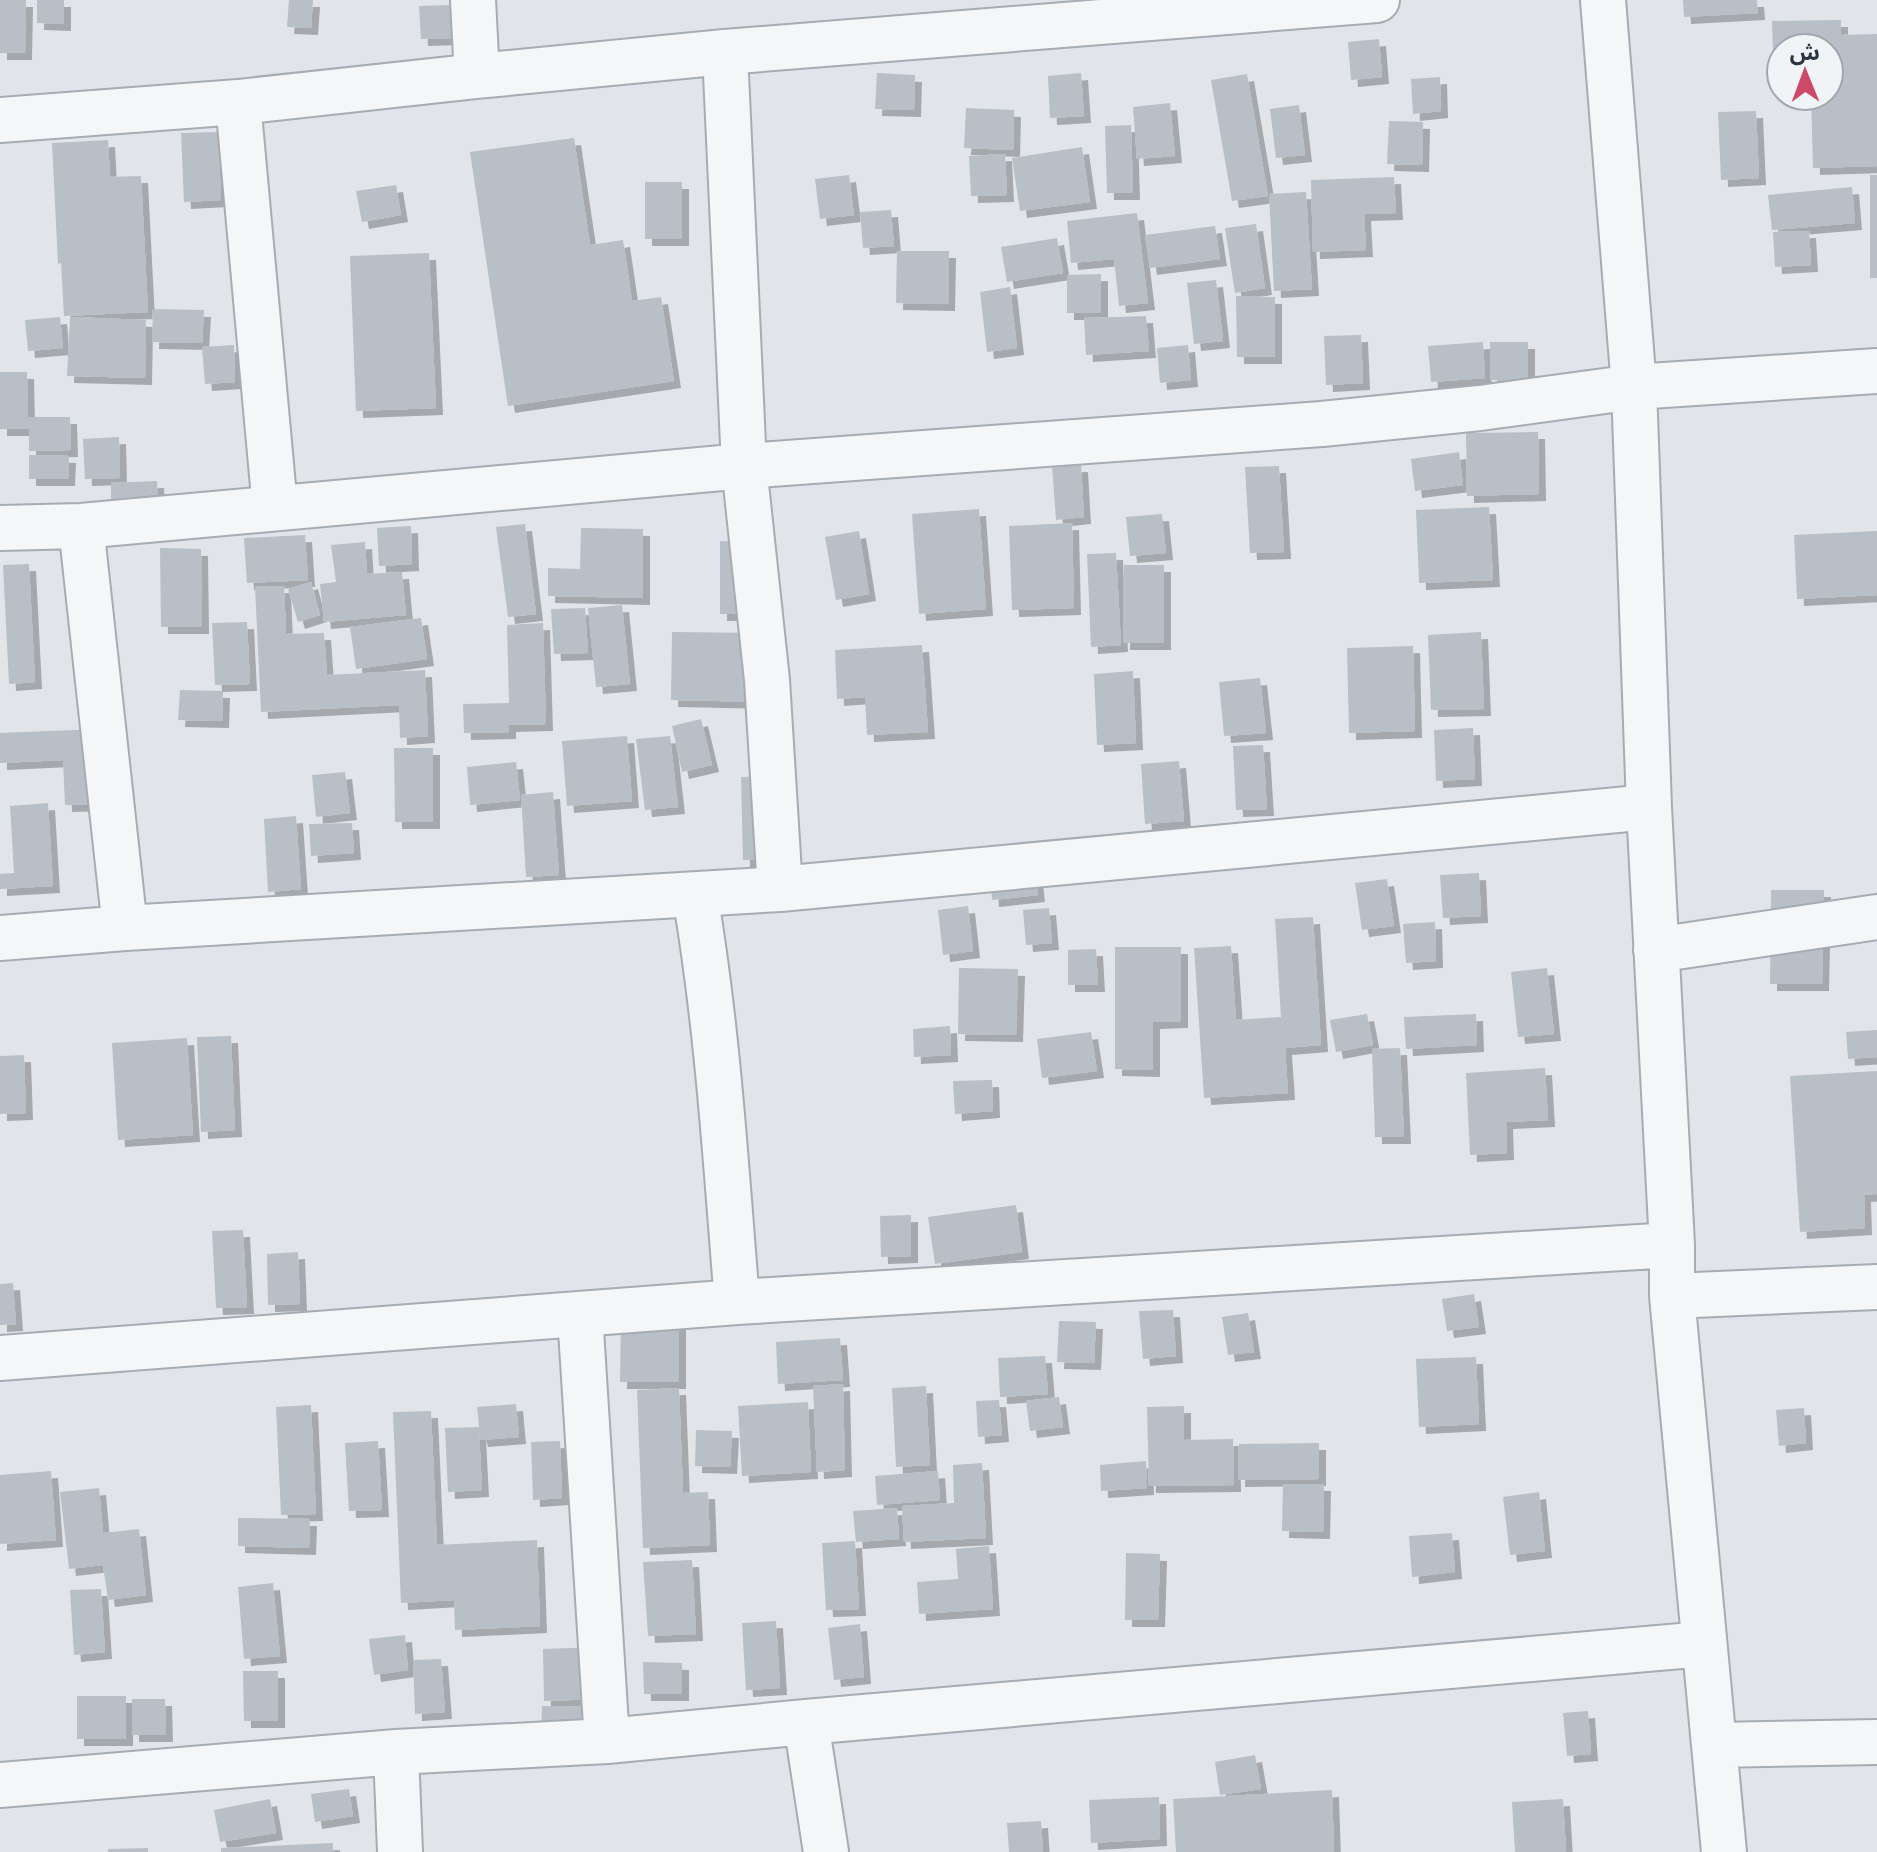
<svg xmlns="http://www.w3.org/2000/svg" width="1877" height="1852" viewBox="0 0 1877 1852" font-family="'PT Sans Narrow','Noto Sans Arabic',sans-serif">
<defs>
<filter id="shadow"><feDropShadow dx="7" dy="7" stdDeviation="0" flood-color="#0004"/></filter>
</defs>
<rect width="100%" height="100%" fill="#e1e5ea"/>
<path fill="#b9bfc6" filter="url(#shadow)" d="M0,0h26l-1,53h-25z
M37,0h27v24l-27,-1z
M289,0h24l-2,28 -24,-1z
M1683,0h74l1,13 -74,4z
M450,5l3,33 -32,1 -2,-33z
M1841,20v15l36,-1v132l-64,2 -2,-72h18v-48h-48v35h-7l-2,-62z
M1379,39l3,38 -31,3 -3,-38z
M877,73l38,2 -1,35 -39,-1z
M1081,73l3,43 -34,2 -2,-42z
M1247,74l21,122 -36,5 -21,-121z
M1440,77l1,34 -28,3 -2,-35z
M1170,103l5,53 -38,3 -4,-52z
M1299,105l6,50 -29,3 -6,-49z
M966,108l48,2 -1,40 -49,-2z
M1756,111l3,67 -38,2 -3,-68z
M1389,121l34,1 -1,43 -35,-1z
M1131,125l2,68h-26l-2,-67z
M218,132l3,68 -37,2 -3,-69z
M574,138l16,107 33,-5 9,61 29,-4 13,84 -166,25 -38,-254z
M108,140l2,37 31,-1 7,136 -84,4 -3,-53 -3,1 -6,-121z
M1082,147l8,55 -70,9 -8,-53z
M1005,154l2,41 -36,1 -2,-40z
M849,175l5,40 -34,4 -5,-40z
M1870,175h7v103h-7z
M1394,177l2,36 -32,1 2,36 -53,2 -2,-72z
M645,182h37v57h-37z
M396,185l5,30 -39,7 -6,-31z
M1852,187l3,36 -83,7 -4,-35z
M1306,192l6,97 -38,2 -5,-97z
M891,210l3,36 -31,2 -3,-36z
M1137,213l11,90 -29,3 -5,-47 -43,4 -4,-42z
M1256,224l9,64 -30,5 -10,-65z
M1215,226l5,33 -70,9 -5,-33z
M1809,231l2,34 -36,2 -2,-35z
M1057,238l6,35 -56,9 -6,-35z
M897,251h52l-1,53 -52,-1z
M429,253l7,155 -80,3 -6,-155z
M1101,274v39h-34v-38z
M1216,280l7,61 -29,3 -7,-61z
M1010,287l7,61 -30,4 -7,-60z
M1236,296l39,1v60h-38z
M153,309l51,1 -2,33 -50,-1z
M1146,316l3,35 -63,4 -2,-37z
M60,317l3,31 -35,3 -3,-31z
M70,317l76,3 -1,58 -78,-2z
M1361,335l2,48 -37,2 -2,-49z
M1483,342l2,36 -54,4 -3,-36z
M1490,342h38v39l-38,-1z
M234,345l1,37 -30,2 -3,-37z
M1188,345l3,35 -31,3 -3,-35z
M0,372h27l1,45h42l1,33 -42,1v-22h-29z
M1538,432l1,62 -72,2 -1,-63z
M119,437l1,41 -35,1 -2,-40z
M1459,452l4,33 -48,6 -4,-32z
M29,455l40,1 -1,23h-39z
M1081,465l3,52 -28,3 -4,-54z
M1279,466l5,86 -34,1 -5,-86z
M157,481l1,20 -47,3v-21z
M1489,507l4,73 -74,3 -3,-73z
M979,509l7,100 -67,5 -7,-100z
M1162,514l4,39 -36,3 -4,-39z
M1072,523l2,85 -62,2 -3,-84z
M525,524l11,90 -28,3 -12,-90z
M411,526l1,38 -33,2 -2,-38z
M581,528l62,1v69l-95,-2v-28l32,1z
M859,531l10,63 -33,6 -11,-63z
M1877,531v64l-80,4 -3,-64z
M305,535l3,45 -61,3 -3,-45z
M720,541l38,1v72h-38z
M365,542l2,32 35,-2 4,43 -82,7 -4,-38 16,-2 -5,-37z
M160,548l41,1 1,78h-41z
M1116,553l5,92 -30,2 -4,-93z
M29,564l6,118 -26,2 -6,-119z
M1124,565h40v78h-41z
M311,582l9,33 -22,7 -10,-33z
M284,586l2,48 38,-1 3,42 98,-5 3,66 -28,2 -1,-33 -138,7 -6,-125z
M622,605l8,79 -34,3 -8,-79z
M585,608l3,45 -34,1 -3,-45z
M421,618l6,41 -71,10 -6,-42z
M247,622l3,62 -35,1 -3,-62z
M543,623l3,101 -37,1v7l-45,1 -1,-29 46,-1 -2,-78z
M672,632l93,1v69l-94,-2z
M1481,632l3,77 -53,1 -3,-75z
M922,645l6,87 -61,3 -2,-38 -28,2 -2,-49z
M1413,646l2,85 -66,2 -2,-85z
M1133,671l3,72 -39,2 -3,-71z
M1260,678l6,55 -42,3 -5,-54z
M180,690l43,1 -1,30 -44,-1z
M701,719l11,46 -30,7 -10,-46z
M1473,728l2,51 -39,2 -2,-51z
M98,729l3,75 -36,1 -2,-45 -63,3v-30z
M627,736l5,65 -65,5 -5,-65z
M670,736l8,71 -33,3 -9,-71z
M1263,745l4,64 -31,1 -3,-64z
M394,748h39v74h-38z
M1179,761l5,60 -39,3 -4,-60z
M516,762l4,38 -50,5 -3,-38z
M345,772l5,41 -34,4 -4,-42z
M772,776l3,84h-32l-2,-83z
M553,792l6,83 -33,2 -5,-82z
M48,803l5,83 -53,3v-15l14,-1 -4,-67z
M296,816l5,73 -33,3 -4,-73z
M352,823l2,30 -43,3 -2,-32z
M1479,873l2,43 -38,2 -3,-43z
M1036,878l2,17 -46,5 -1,-16z
M1387,879l7,47 -32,4 -7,-47z
M1771,890h53l-2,94h-52z
M968,906l5,45 -30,4 -5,-45z
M1049,908l3,35 -26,2 -3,-35z
M1313,917l8,128 -36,3 3,45 -84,5 -10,-150 37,-2 5,74 45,-3 -6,-98z
M1435,922l1,39 -30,2 -3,-39z
M1115,947h66v74l-28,1v48l-38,-1z
M1096,949l2,36h-30v-35z
M959,968l59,1 -2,66 -58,-1z
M1547,968l7,66 -36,3 -7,-65z
M1367,1014l6,31 -37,7 -6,-32z
M1476,1014l1,31 -71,4 -2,-32z
M950,1026l1,29 -37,2 -1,-28z
M1877,1030v27l-29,2 -2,-27z
M1091,1032l6,39 -55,7 -5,-39z
M231,1036l4,94 -34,2 -4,-95z
M187,1038l6,97 -75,5 -6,-97z
M1400,1048l4,89h-29l-3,-88z
M24,1055l2,58 -26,1v-58z
M1545,1068l3,52 -42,2 1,31 -37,2 -4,-82z
M1877,1071v123l-13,1 1,33 -65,4 -10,-156z
M992,1080l1,31 -38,3 -2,-33z
M1016,1205l6,47 -87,12 -7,-47z
M911,1215v41l-30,1 -1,-41z
M243,1230l4,77 -31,1 -4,-77z
M298,1252l2,52 -32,1 -1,-51z
M13,1283l3,41 -16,1v-41z
M1474,1294l5,33 -32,4 -5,-32z
M1173,1310l3,46 -33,3 -4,-48z
M1248,1313l6,39 -26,3 -6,-38z
M621,1318h58v64h-59z
M1059,1321l37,1 -2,41 -37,-1z
M840,1338l3,42 -65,4 -2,-42z
M1045,1356l3,38 -48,3 -2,-39z
M1476,1357l3,67 -60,3 -3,-68z
M843,1384l2,86 -28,2 -4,-86z
M926,1386l4,79 -34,2 -4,-79z
M679,1388l4,105 25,-1 2,53 -67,3 -6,-158z
M1059,1397l4,30 -33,4 -4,-30z
M999,1400l3,35 -24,2 -2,-36z
M808,1402l3,70 -69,4 -4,-70z
M516,1404l3,33 -38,3 -2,-8 3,58 -34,2 -3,-64 34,-1 -2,-20z
M311,1405l5,109 -35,1 -5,-108z
M1184,1406v34l49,-1 1,46 -85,1 -2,-79z
M1804,1408l2,35 -27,3 -3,-36z
M431,1411l6,134 100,-5 3,86 -85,4 -1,-30 -53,3 -8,-191z
M696,1430l36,1 -2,36 -35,-1z
M378,1441l4,69 -33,1 -4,-68z
M560,1441l2,57 -29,2 -2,-58z
M1319,1443v36l-81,1 1,-36z
M1146,1461l1,27 -46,3 -1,-26z
M982,1463l4,75 -82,4 -2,-36 52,-3 -1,-38z
M51,1471l5,69 -56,4v-69z
M938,1471l2,29 -63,5 -2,-29z
M1283,1484h41l-1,48 -41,-1z
M99,1488l4,45 36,-4 7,66 -38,5 -5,-35 -34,4 -9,-77z
M1539,1492l6,59 -35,4 -7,-58z
M897,1508l2,31 -43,3 -3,-31z
M238,1518l72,1 -1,29 -71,-2z
M1452,1533l3,39 -43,5 -3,-41z
M855,1541l4,68 -33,1 -4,-67z
M989,1546l4,63 -74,5 -2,-32 41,-3 -2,-30z
M1126,1553l34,1 -2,66h-33z
M692,1560l4,74 -48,2 -5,-74z
M273,1583l7,73 -36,3 -6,-72z
M101,1589l4,63 -31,3 -4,-65z
M776,1621l4,67 -34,2 -4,-67z
M860,1624l4,53 -30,3 -6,-52z
M405,1635l3,35 -34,5 -5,-36z
M597,1647l2,52 -55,2 -1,-52z
M441,1659l4,53 -30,2 -2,-54z
M643,1662l39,1v31h-38z
M243,1671h35v50h-34z
M77,1696h49v43h-49z
M132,1699h33l1,36h-34z
M542,1706l62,1 -1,35h-62z
M1588,1711l3,43 -24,2 -4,-43z
M1255,1755l6,34 -41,6 -5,-33z
M349,1789l4,27 -38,6 -4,-28z
M1332,1790l2,62h-158l-3,-53z
M1159,1797l1,42 -69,4 -2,-43z
M270,1799l6,34 -56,9 -6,-32z
M1563,1799l3,53h-51l-3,-50z
M1041,1821l2,31h-34l-2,-29z
M333,1843v9h-112v-4z
M148,1848v4h-40v-3z"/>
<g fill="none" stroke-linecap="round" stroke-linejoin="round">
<g stroke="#a6acb4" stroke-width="48">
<path id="street" d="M473,0l4,76
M1603,0l31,387 15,420 23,438v51l52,556
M725,52l19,414 23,214 13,209
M238,102l37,406
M0,120l238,-18 239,-26 248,-24 652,-52
M81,526l44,402
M0,528l81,-2 663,-60 578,-42 158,-16 154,-21 243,-16
M695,895c23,135 31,271 42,407
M0,938l125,-10 655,-39 869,-82
M1656,950l221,-33
M1672,1296l205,-9
M580,1314l27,427
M0,1358l737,-56 935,-57
M806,1722l20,130
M1714,1745l163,-3
M396,1752l4,100
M0,1785l396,-33 211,-11 199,-19 898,-78"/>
</g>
<use href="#street" stroke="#f4f6f8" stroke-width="44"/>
</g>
<g transform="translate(1805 72) rotate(359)"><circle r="38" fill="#f1f4f7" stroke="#a1a7ae" stroke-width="2"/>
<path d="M0-6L14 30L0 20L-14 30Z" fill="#cc4968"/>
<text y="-12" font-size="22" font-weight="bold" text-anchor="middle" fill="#2a3441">ش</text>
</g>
</svg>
